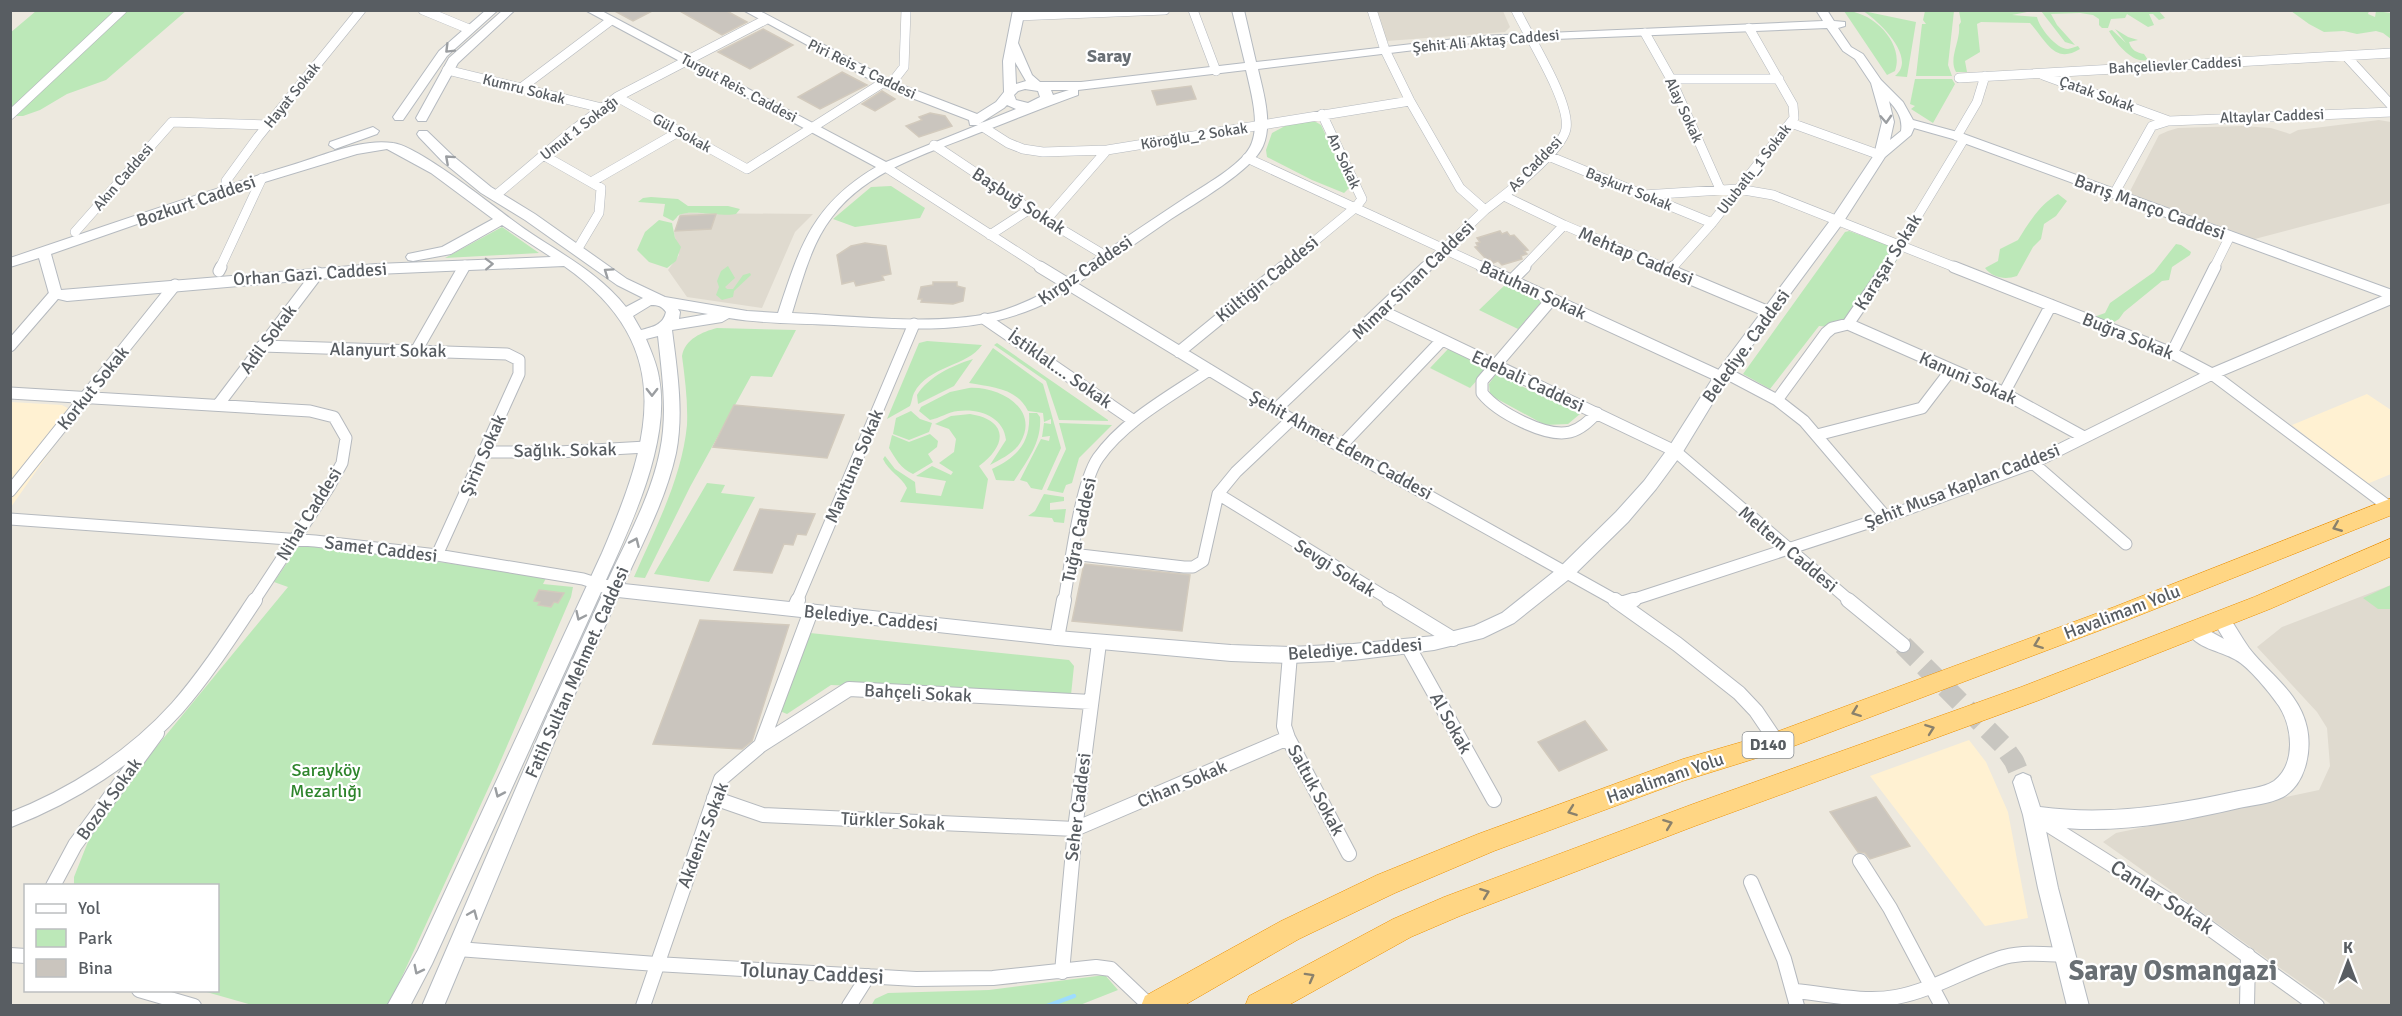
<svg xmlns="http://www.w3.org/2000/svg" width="2402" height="1016" viewBox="0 0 2402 1016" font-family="Signika,sans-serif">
<rect width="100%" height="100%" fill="#ede9df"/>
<path fill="#fff1d2" d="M2367,394l24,16v64l-24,10 -75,-59z
M11,402l51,3 15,8 -66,94z
M1969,740l17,22 22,50 20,106 -43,8 -115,-150z"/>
<path fill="#dfdacf" d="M1373,11h130l7,16 -5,5 -118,9 -6,-1z
M2379,120l12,2v81l-140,37 -123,-45 31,-60 9,-4 10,-3 64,-2 29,2 19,6 8,-4z
M681,213l132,1 -18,18 -33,76 -75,-11 -19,-27 11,-15 -5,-22z
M2391,585v420h-59l-229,-163 13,-9 203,-43 11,-24 -3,-38 -10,-16 -60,-65 25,-20z"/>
<path fill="#bce8b8" d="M36,11h150l-80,69 -39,14 -27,16 -17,6h-12l-1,-83z
M1844,11c27,-1 61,31 51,60l-8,4z
M1863,11l53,11 -9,55 -12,-1c23,-18 -17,-56 -32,-65z
M1925,11h29l-6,54 4,11h-36l6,-52h4l-3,-4z
M1959,11h73l-20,4 25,2c2,10 19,32 31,32 4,-1 7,-2 10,-3l2,3c-26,16 -34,-9 -50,-26l-49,-1 -4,2 3,28 -15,9 2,11h-11c-8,-14 5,-31 3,-47l2,-3z
M2089,11h70l6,7 -6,2 -6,-6h-4l5,11 -6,2 -21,-13 -2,4 -14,1 -3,9h-6l-3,-3v-6l-6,-4 -13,-2 -29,1 6,11 18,20 -10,-3 -24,-31z
M2291,11h78l-1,3 7,3 1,-6 15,2v26l-8,-6 -7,-2 -19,3 -13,-3 -20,1 -15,-8z
M2115,29l13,8 10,3 -9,2c2,8 8,11 15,12l4,6c-16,4 -32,-17 -39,-29l3,-1 14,13z
M1915,79h37l3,5 -22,39 -22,-14 4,-3 -5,-2z
M1306,121l10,1 5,3 29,62 -6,6 -32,-13 -45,-23 -1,-7 6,-17 13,-7z
M891,186l34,22 -5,10 -65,9 -22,-8 38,-32z
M2058,194l9,7 -11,15 -12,8 -3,15 -8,8 -16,29c-12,4 -24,2 -32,-8l13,-7 2,-12 18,-9c10,-16 22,-36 40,-46z
M651,197l27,2 10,7h40l12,3 -4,5c-13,3 -46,-5 -57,1 -2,1 -3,4 -6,6l-10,-5 2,-12 -27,-2 5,-4z
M659,220l13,3 3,15 6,9 -5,14 -9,7 -18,-6 -12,-12 8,-18z
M502,227l37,26 -94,5z
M1849,231l55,20 -59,75 -4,2 -22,-2 -49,63 -27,-15 102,-142z
M2176,244l5,1 10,7 -1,3 -18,12 -3,13 -7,1 -38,31 -5,7 -13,8 -12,-10 11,-4 5,-10 44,-31z
M728,266l7,12 -10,9 2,2h6l10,-14 7,-2 1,2 -17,16 -1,6 -11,3 -6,-5 3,-8 -2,-6 4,-10z
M1506,284l36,17 -24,28 -39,-19z
M717,328l79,2 -24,47 -21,-1 -61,111 -45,91 -11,-1c21,-48 48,-99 53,-152 1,-23 -2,-46 -5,-69 3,-17 20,-24 35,-28z
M927,341l55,4c-15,22 -53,20 -68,48 -2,4 -2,8 -4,13l-23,13 32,-76z
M997,343l111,77v1l-49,-1 -13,-39 -52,-36z
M993,348l50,36 18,64 -19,42 -11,-2 -4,-6 -7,-2 21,-41 8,2 1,-5 -8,1 2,-14 7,1v-5l-7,3 -1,-9 -15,-2c-11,-23 -36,-24 -59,-28z
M1448,349l40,19 -18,20 -40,-20z
M973,359l-19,27 -36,18 -1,-9c11,-18 36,-30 56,-36z
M1496,374l84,40 -12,10 -23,1 -55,-30 -1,-11z
M969,388c29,-2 72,20 51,55 -7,11 -19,16 -30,22l16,-25c-2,-23 -27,-32 -48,-29 -10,1 -18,7 -28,9l-11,-9 2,-4 29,-15z
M911,411l9,8 12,4 -3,9 -20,8 -16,-6 3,-16z
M1029,413h8l3,4c2,25 -13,44 -26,64l-18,-1 -4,-11c25,-12 39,-26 37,-56z
M970,414c38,6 38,31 9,52l9,13 -5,30 -83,-7 7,-14c-6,-12 -18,-16 -24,-29l2,-3 10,13 20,13 1,11 25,3 5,-15 -30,-5 16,-10 19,9 2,-3 -14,-9 15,-11 2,-13 -7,-10 -14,-5 16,-8z
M1059,423l53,2 -33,33 -7,25 -6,2 -3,8 -16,-3 19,-41z
M930,434l8,7 -1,6 -9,7 5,8 -20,12c-12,-5 -18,-16 -24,-26l3,-13 17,7z
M707,483l18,2 -4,8 34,4 -46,85 -55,-8z
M1044,494l20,3v4l-14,2v7l16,-1 -2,14 -10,-1 -2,-4 -24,-2 7,-5z
M300,544l247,32 -4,8 30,3 -2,10 -73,170 -109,238h-137l-49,-14 15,-1v-104l-144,-1v-8l23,-58 191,-232 -14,-5z
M2391,585v24h-13l-15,-11z
M810,633l259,27 5,6 -3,29 -240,-10 -44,29 -12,-5z
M1105,975l13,15 -38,15 -209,1 4,-7 13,-6 101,-3z"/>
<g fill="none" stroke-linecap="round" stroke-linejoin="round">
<path stroke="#9ddcff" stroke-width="4.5" d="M1047,1006l27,-10"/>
</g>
<path fill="#cac5be" stroke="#d2cabd" stroke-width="1.5" d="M613,10h41l-21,11z
M678,10h47l22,12 -25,13z
M763,29l30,16 -43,24 -32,-17z
M842,72l25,13 -47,24 -22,-12z
M1191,86l5,13 -39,6 -5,-14z
M882,91l13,8 -20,12 -13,-7z
M930,113l15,3 7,10 -33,11 -13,-11 16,-6 -3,-3z
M716,214l-5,15 -36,2 5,-15z
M1500,231l2,3 5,-2 3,4 4,-1 14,15 -4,1 3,3 -6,2 1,3 -20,6 -4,-4 -5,2 -3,-4 -3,1 -12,-13 3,-1 -2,-3 4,-1 -3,-4z
M865,243l21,3 5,28 -9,2 2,4 -28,6 -2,-5 -12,3 -5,-29 14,-9z
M933,282h24v4l8,2 -2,13 -10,3 -32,-2 1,-3h-4l3,-12 12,-2z
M734,405l110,10 -17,43 -114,-11z
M760,509l55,5 -9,21 -9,-1 -4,11 -9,-1 -12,29 -38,-3z
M1084,564l106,11 -8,56 -110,-10z
M539,590l25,3 -6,10 -4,-1 -3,5 -13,-2 2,-3 -6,-1z
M700,620l89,5 -37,116 -10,8 -89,-5z
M1585,721l22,29 -48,21 -21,-29z
M1876,797l34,49 -40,13 -5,-6 -7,-1 -28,-40z"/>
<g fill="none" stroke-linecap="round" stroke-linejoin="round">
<path stroke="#c8c6c0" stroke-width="20" stroke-dasharray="20 10" stroke-linecap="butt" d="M1903,645l99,99 12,17 9,21"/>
<g stroke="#b5b9be" stroke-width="10">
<path id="street-far2" d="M423,10l46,19
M1193,10l23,61
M1372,10l13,40 25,51 50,87 25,22 -61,58
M1017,16l148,-6
M1645,33l26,46 49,110
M2346,56l46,50
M447,70l155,38
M2043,75l126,46 223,-9
M1959,78l433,-25
M1671,79h108
M890,85l14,-18 2,-57
M521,88l89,-67
M617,97l130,72 137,-87
M10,115l112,-105
M1791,123l89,32
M983,127l25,16 15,6 20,3 64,-2 303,-49
M1957,136l20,-34 8,-26
M934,145l112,75 60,36
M543,155l58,33 -2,25 -22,37
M1546,155l166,68
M1247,158l238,110
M887,168l155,100
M226,181l32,-44 103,-127
M593,181l87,-50
M2114,194l38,-68 16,-5
M1643,195l95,-6 35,6 184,73
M495,196l77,-65 45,-34 148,-77
M1504,196l60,29 101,43
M1485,210c19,-14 77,-59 81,-81 5,-27 -38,-93 -50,-119
M1046,220l61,-70
M75,232l97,-110 96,3
M990,235l40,-26
M220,268l42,-90
M463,268l2,-3
M1282,268l74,-61 6,-8 -40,-85
M1523,268l41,-43
M1672,268l40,-45 82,-105 -1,-13 -44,-77
M1886,268l78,-129
M2214,268l16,-32"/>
</g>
<g stroke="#b5b9be" stroke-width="13">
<path id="street-far1" d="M1040,267l235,143 342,191
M1482,267l239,110
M1662,267l107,45
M1954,267l218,86 40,21 177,133
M1670,270l3,-3
M219,271l2,-4
M1512,280l13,-13
M1552,299l-70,82v12c15,19 64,45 88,39 11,-3 19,-11 27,-19
M1382,311l293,140 175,150
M985,319l149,102
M1848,324l150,66 86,47
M10,346l45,-52
M262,346l245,8 12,6v14l-82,181
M416,351l48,-84
M1179,352l104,-85
M2172,353l43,-86
M1724,372l53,28 27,21 82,96
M10,393l300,18 24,6 12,21 -4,25 -13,24 -75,114
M2004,393l47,-88
M1777,400l49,-67 6,-5 16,-4 39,-57
M218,405l100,-132
M1275,410l151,-143
M1817,435l105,-27 29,-38
M1341,446l101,-106
M485,452h74l87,-5
M2033,463l93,81
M10,491l165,-206
M1218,494l174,107
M10,519l305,22 122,14 146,24 21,7
M1072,554l112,13h9l10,-6 15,-67 18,-22 56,-53
M797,601l117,-277
M1064,601c6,-33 16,-117 34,-143 27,-38 73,-62 111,-88
M1629,601l257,-84 147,-54 179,-89 180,-76"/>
</g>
<g stroke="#b5b9be" stroke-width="16">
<path id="street" d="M1389,600l64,39
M1615,600l62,44 62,49 17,18 21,31
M1848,600l55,45
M1621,604l13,-4
M794,609l4,-9
M1057,638l7,-38
M1408,646l86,154
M1290,655l-6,71 4,12 61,116
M761,745l88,-56 242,13
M714,798l49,17 312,14 213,-91
M2039,819l148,93 130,94
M10,820c62,-24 122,-62 167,-112 29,-33 54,-72 78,-108
M1860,861l30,47 52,98
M1751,882l33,77 13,47
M53,886l22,-41 82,-112
M458,949l198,15 260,15 77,-1 103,-11 15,2 39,37
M10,955l16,1
M1062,972l13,-143 24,-186
M139,990l55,16
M1795,991c33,3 68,12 101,6 38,-7 71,-29 108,-40 20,-5 40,-3 60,-2
M643,1006l78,-227 40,-34 50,-134
M849,1006l19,-30
M2247,1006l1,-51"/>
</g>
<g stroke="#b5bac0" stroke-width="2">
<path id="secondary" d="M486,10h12l-51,46 -44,64h-8l-2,-3 46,-66z
M503,10h12l-57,53 -32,58h-8l-2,-3 33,-60z
M585,10h15l286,152 92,-37h-8l-1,-5 -83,-32 -143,-78h15l136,72 83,32 19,-12 8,-10 -1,-31 10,-51h12l-7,33 14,32 8,7h41l164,-19 -13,-53h12l12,52 225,-26 342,-15 -7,-11h11l7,11 11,1v4l-7,2 13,19 12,7 18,26 22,22 10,18 48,13 431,157v10l-439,-161 -39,-11 -3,7 -26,22 -43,67 -116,157 -45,74 -25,34 -28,33 -55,54 -59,47 -31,15 -49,12 -81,10 -63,3 -59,-2 -174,-16 -439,-48 -55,124 -119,285h-22l123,-285 58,-128 -2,-1 -169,372 -22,42h-23l31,-56 184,-397c48,-112 78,-206 -38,-287l-188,8 -309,27 -17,-4 -11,-39 -29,9v-9c94,-32 187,-64 282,-93 30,-9 69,-27 101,-22 25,3 95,59 118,76 39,30 83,48 115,88l17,-9 -26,-13 -92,-65 -44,-27 -38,-31 -24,-25 -2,-3 2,-3h8l26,25 38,31 44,27 92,65 38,18 82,14 31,2c22,-67 34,-108 98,-146zM1827,28l16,23 12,8 16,24 11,39 -8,33 -42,63 -116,155 -47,74 -25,34 -28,31 -55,54 -59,47 -28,13 -40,10 -81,8 -63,3 -59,-2 -174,-14 -433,-47c19,-42 42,-85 52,-131 8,-41 1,-83 -4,-123l50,-8 7,-4c34,6 70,5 105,7 78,4 148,12 220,-26 39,-26 78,-53 117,-80 23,-15 82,-49 92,-73 10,-23 0,-55 -5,-77l223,-27zM1015,62l11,19 -10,3zM1246,70c5,22 15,56 4,77 -10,19 -47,39 -65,51 -47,31 -94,63 -141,95 -16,8 -33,16 -51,20 -63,13 -137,3 -201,0 10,-32 19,-69 40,-96 34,-46 94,-63 144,-83 35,-13 68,-27 102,-39v-5zM1025,89l13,2 2,6 -12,6 -12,-3 -2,-5 4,-4zM1051,90h18l-16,5zM1889,101c8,9 14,17 12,30l-11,9 4,-18zM1007,105l9,4 -37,15 25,-16zM387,149l44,24 62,46 -51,28 -34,7 -2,3 2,3 5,1 38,-7 51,-29 49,32 -175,7 -315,26 -10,-36 161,-56 145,-44zM651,305c7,0 11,1 15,7 -3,13 -13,15 -25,18l-8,-14zM678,309l30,5 -29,5 1,-7zM658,336c4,38 10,77 2,115 -9,45 -33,88 -52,129h-2c26,-57 65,-139 53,-202 -2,-14 -8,-27 -13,-39z
M373,127l6,4 -2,3 -42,15 -6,-4 1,-3z
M2221,612l6,2c8,11 14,23 22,34 21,27 51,45 58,80 5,24 -2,57 -24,69 -13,7 -31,8 -44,11 -64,15 -128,27 -194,18l13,62 31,118h-22l-29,-118 -15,-73 -10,-33 3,-6 7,-3 7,3 10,31c66,9 130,-1 194,-15 12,-3 30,-4 40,-11 22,-17 19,-53 5,-75 -9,-13 -30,-39 -43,-46 -17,-10 -40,-11 -50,-30l3,-5 6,-2 29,16 -12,-20 3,-5z"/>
</g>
<g stroke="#ec9000" stroke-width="1">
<path id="highway" d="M2392,498v17l-262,104 -344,130 -103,32 -189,70 -99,42 -96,46 -116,67h-42l4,-10 136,-75 96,-46 101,-41 205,-75 93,-27 338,-125z
M2392,538v18l-122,53 -233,92 -342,125 -235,90 -49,21 -124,69h-42l4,-10 144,-77 51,-22 249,-93 328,-117 233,-90z"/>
</g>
<use href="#street-far2" stroke="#fff" stroke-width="9"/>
<use href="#street-far1" stroke="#fff" stroke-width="11"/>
<use href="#street" stroke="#fff" stroke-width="14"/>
<use href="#secondary" fill="#fff" fill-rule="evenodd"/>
<use href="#highway" fill="#ffd684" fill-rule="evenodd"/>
</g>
<defs><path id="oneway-chevron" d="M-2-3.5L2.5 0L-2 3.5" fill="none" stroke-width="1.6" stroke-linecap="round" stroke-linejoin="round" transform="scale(1.5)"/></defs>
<g stroke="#9b9ea1">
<use href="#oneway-chevron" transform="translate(449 49) rotate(135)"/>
<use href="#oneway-chevron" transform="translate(1886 119) rotate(87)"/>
<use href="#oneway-chevron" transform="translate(449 159) rotate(-138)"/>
<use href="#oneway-chevron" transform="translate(489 264) rotate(-2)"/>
<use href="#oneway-chevron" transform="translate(608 272) rotate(-145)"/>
<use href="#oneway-chevron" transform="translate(652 392) rotate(90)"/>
<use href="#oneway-chevron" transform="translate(635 542) rotate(-66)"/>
<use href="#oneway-chevron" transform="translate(580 616) rotate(115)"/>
<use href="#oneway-chevron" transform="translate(499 793) rotate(114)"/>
<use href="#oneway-chevron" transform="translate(473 914) rotate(-67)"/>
<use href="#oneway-chevron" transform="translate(418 970) rotate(117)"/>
</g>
<g stroke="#8a816c">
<use href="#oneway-chevron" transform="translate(2337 527) rotate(158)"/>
<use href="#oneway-chevron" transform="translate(2038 644) rotate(159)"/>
<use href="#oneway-chevron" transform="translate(1856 712) rotate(159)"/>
<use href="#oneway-chevron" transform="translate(1930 729) rotate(-20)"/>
<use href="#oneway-chevron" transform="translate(1572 811) rotate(160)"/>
<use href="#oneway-chevron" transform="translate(1668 824) rotate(-21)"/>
<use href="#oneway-chevron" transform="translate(1485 893) rotate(-21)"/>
<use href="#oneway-chevron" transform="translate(1310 977) rotate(-29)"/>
</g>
<g text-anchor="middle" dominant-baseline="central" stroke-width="4.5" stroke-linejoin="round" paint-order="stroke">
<g font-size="15" fill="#585d62" stroke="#fff">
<text transform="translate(1486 41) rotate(-5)">Şehit Ali Aktaş Caddesi</text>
<text transform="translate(2175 65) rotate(-3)">Bahçelievler Caddesi</text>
<text transform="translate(862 69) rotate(26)">Piri Reis 1 Caddesi</text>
<text transform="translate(739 88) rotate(28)">Turgut Reis. Caddesi</text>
<text transform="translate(524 89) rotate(14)">Kumru Sokak</text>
<text transform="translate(2097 94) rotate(20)">Çatak Sokak</text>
<text transform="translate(292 95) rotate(-51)">Hayat Sokak</text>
<text transform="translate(1684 110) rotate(65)">Alay Sokak</text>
<text transform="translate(2272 116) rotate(-2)">Altaylar Caddesi</text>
<text transform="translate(579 128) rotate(-38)">Umut 1 Sokağı</text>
<text transform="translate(682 133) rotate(29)">Gül Sokak</text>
<text transform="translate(1194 136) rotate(-9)">Köroğlu_2 Sokak</text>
<text transform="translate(1344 161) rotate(65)">An Sokak</text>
<text transform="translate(1535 164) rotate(-46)">As Caddesi</text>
<text transform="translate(1754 169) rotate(-52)">Ulubatlı_1 Sokak</text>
<text transform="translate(123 177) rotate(-49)">Akın Caddesi</text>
<text transform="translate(1629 189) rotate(22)">Başkurt Sokak</text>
</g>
<rect fill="#fff" stroke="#8a8e91" stroke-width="1.5" x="1742.5" y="732" width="51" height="26" rx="4.5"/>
<g font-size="16" font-weight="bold" fill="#585d62">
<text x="1768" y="745">D140</text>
</g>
<g font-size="18" font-weight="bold" fill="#696f74" stroke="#fff">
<text x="1109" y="56">Saray</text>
</g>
<g font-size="18" fill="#585d62" stroke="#fff">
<text transform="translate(196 201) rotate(-19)">Bozkurt Caddesi</text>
<text transform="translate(1019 201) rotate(33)">Başbuğ Sokak</text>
<text transform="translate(2150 207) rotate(20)">Barış Manço Caddesi</text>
<text transform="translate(1636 256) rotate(23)">Mehtap Caddesi</text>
<text transform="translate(1888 262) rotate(-58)">Karaşar Sokak</text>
<text transform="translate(1085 270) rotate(-34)">Kırgız Caddesi</text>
<text transform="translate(310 274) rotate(-4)">Orhan Gazi. Caddesi</text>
<text transform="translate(1267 279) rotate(-39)">Kültigin Caddesi</text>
<text transform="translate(1413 280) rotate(-44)">Mimar Sinan Caddesi</text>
<text transform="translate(1533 290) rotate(25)">Batuhan Sokak</text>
<text transform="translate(2128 336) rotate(22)">Buğra Sokak</text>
<text transform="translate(268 339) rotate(-53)">Adil Sokak</text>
<text transform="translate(1746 346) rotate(-54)">Belediye. Caddesi</text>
<text transform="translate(388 350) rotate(1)">Alanyurt Sokak</text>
<text transform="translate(1060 369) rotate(35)">İstiklal.... Sokak</text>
<text transform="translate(1968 378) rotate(24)">Kanuni Sokak</text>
<text transform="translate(1528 381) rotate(25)">Edebali Caddesi</text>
<text transform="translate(93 388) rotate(-51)">Korkut Sokak</text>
<text transform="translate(1341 445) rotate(29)">Şehit Ahmet Edem Caddesi</text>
<text transform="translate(565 450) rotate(-1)">Sağlık. Sokak</text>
<text transform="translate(483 455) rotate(-66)">Şirin Sokak</text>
<text transform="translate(854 466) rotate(-67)">Mavituna Sokak</text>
<text transform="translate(1962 486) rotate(-21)">Şehit Musa Kaplan Caddesi</text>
<text transform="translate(309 514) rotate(-58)">Nihal Caddesi</text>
<text transform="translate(1079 530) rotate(-78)">Tuğra Caddesi</text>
<text transform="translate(381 549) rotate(7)">Samet Caddesi</text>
<text transform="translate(1788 549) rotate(40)">Meltem Caddesi</text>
<text transform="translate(1335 568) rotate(32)">Sevgi Sokak</text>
<text transform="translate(2122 612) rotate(-21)">Havalimanı Yolu</text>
<text transform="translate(871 618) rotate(6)">Belediye. Caddesi</text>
<text transform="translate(1355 649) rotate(-4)">Belediye. Caddesi</text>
<text transform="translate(577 672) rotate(-66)">Fatih Sultan Mehmet. Caddesi</text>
<text transform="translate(918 693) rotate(3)">Bahçeli Sokak</text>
<text transform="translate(1451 723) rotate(61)">Al Sokak</text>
<text transform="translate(1665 778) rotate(-19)">Havalimanı Yolu</text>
<text transform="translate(1182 784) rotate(-23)">Cihan Sokak</text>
<text transform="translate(1316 790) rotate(62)">Saltuk Sokak</text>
<text transform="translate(109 799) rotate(-54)">Bozok Sokak</text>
<text transform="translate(1078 807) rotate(-83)">Seher Caddesi</text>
<text transform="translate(893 821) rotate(3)">Türkler Sokak</text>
<text transform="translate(703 835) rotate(-69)">Akdeniz Sokak</text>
</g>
<g font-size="18" fill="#2e852c" stroke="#fff">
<text x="326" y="770">Sarayköy<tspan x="326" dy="21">Mezarlığı</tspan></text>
</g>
<g font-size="21" fill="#585d62" stroke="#fff">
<text transform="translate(2162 897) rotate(33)">Canlar Sokak</text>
<text transform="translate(812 973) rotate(3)">Tolunay Caddesi</text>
</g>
<g font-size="28" font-weight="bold" fill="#696f74" stroke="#fff">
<text x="2173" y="971">Saray Osmangazi</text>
</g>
</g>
<rect width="2402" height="1016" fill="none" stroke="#585d62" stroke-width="24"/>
<rect x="24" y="884" width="195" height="108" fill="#ffffff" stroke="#bcbec0" stroke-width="1.5"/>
<rect x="36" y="904" width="30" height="9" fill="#ffffff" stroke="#bcbec0" stroke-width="1.5"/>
<text x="78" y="914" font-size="18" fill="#585d62">Yol</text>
<rect x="36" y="929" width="30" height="18" fill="#bce8b8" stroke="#bcbec0" stroke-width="1.5"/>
<text x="78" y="944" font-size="18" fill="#585d62">Park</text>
<rect x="36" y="959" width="30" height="18" fill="#cac5be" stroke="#bcbec0" stroke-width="1.5"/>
<text x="78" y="974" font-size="18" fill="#585d62">Bina</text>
<g transform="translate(2348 962)" stroke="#ffffff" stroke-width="4.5" paint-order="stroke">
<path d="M0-4.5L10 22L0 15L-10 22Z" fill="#585d62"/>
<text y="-9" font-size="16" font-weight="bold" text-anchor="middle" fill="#585d62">K</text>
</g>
</svg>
